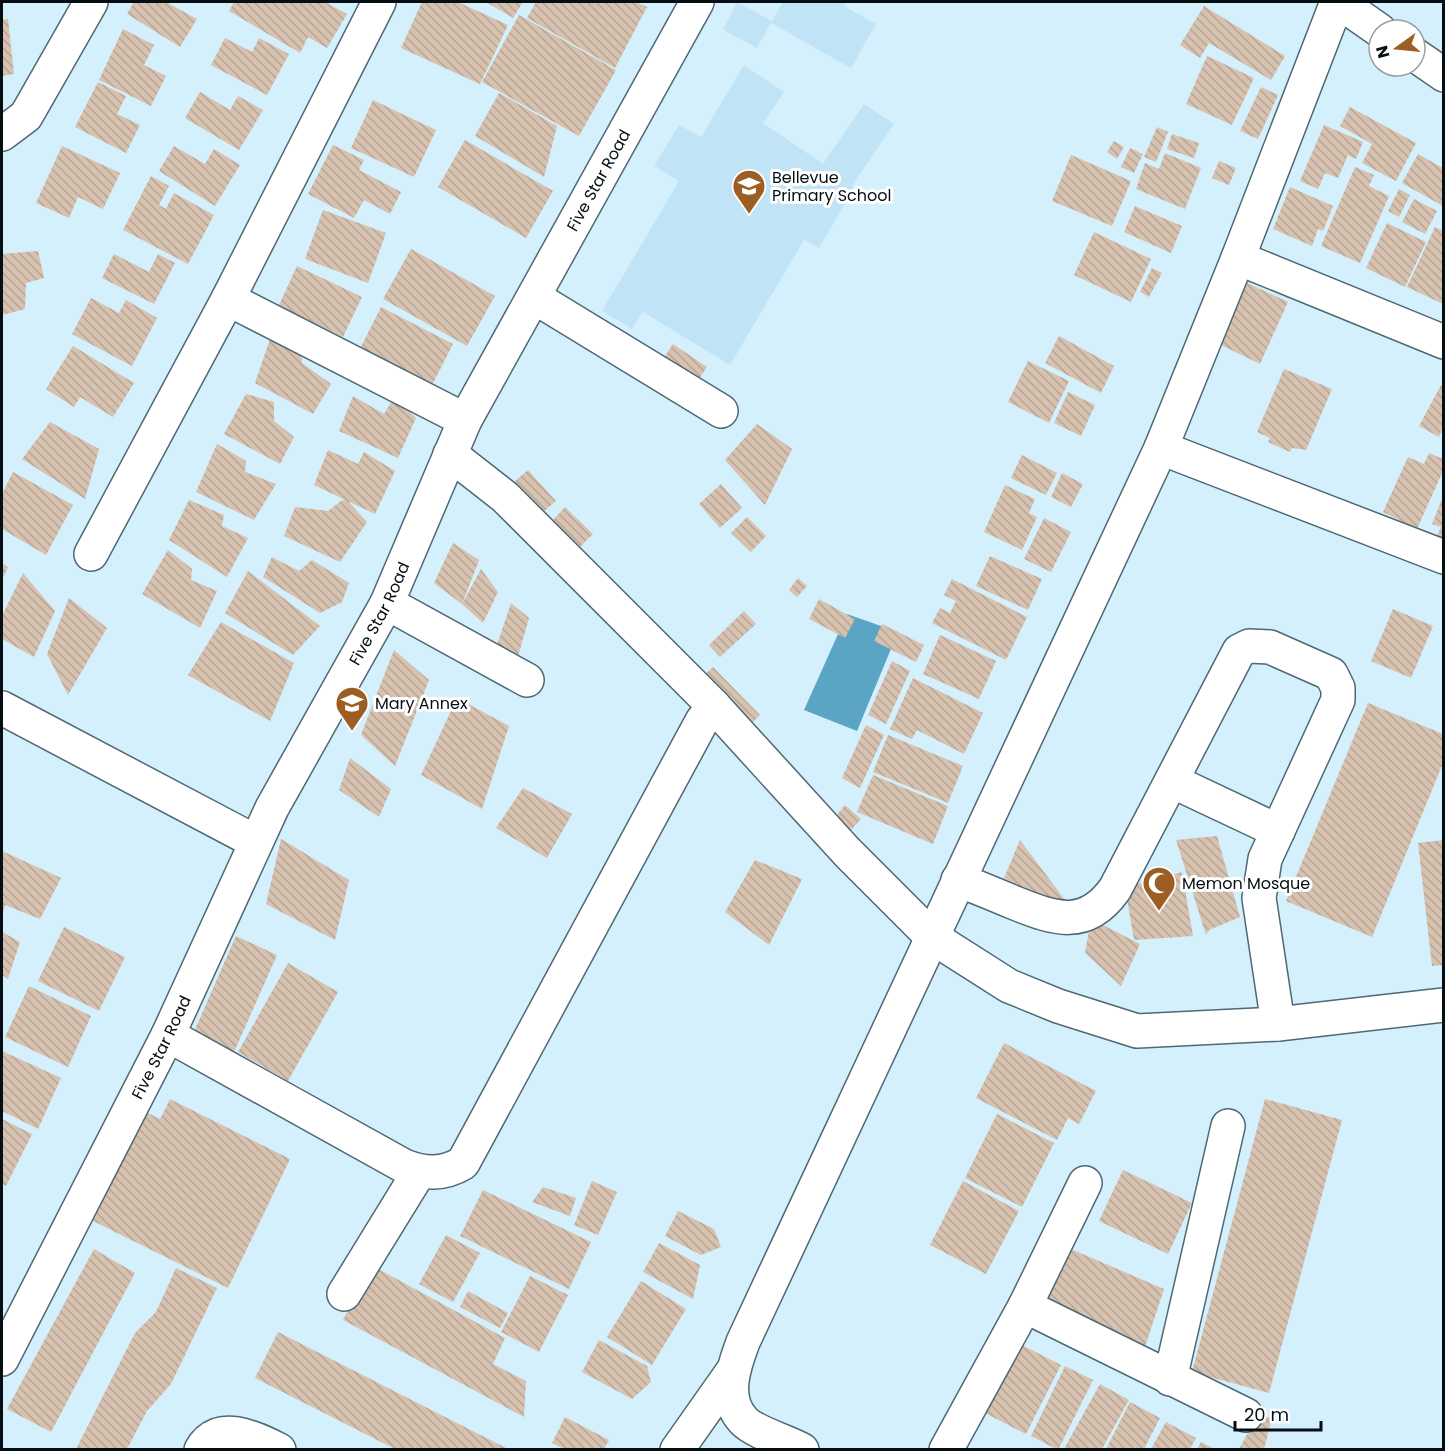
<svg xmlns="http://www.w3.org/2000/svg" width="1445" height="1451" viewBox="0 0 1445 1451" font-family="Poppins,sans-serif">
<defs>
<pattern id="building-back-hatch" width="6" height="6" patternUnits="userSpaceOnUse" patternTransform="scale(1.5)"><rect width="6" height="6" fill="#d7c1af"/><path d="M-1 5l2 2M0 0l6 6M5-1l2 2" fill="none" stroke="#b7a596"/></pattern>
</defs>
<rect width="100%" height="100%" fill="#d4f0fd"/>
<path fill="#c0e4f5" d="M737,2l35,19 11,-19h63l-2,4 32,18 -25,44 -80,-45 -14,25 -34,-18z
M744,65l40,27 -21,31 60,41 41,-60 30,20 -41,60v6l-34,58 -15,-8 -74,125 -87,-53 -11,17 -30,-18 77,-130 -25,-15 25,-41 22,12z"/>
<path fill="#5aa4c4" d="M847,614l51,18 -41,99 -53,-21z"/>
<path fill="url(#building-back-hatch)" d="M134,2h32l31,17 -17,28 -53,-33z
M234,2h91l22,12 -20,34 -19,-11 -8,16 -71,-42z
M422,2h36l50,23 -28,59 -79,-36z
M486,2h37l-10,16z
M536,2h100l11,5 -32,61 -88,-50z
M1204,6l81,50 -14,24 -62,-37 -9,15 -20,-13z
M519,15l97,55 -37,66 -97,-54z
M8,19l6,55 -12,2v-56z
M123,29l31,16 -10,20 22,11 -15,30 -52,-26z
M225,38l27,14 7,-14 30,16 -22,41 -56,-30z
M1207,56l47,22 -22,47 -46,-21z
M98,82l28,14 -9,18 23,11 -14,28 -51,-26z
M1261,87l17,8 -20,44 -18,-8z
M200,92l30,18 8,-14 25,14 -24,40 -54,-32z
M499,93l58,33 -13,51 -69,-41z
M373,100l63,30 -22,47 -63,-29z
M1350,107l66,36 -20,38 -34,-18 10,-19 -32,-18z
M1324,125l39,17 -7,17 -8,-4 -10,23 -13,-5 -7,16 -18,-8z
M1157,127l11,5 -12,30 -12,-5z
M1172,134l27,9 -5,15 -27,-9z
M465,140l88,51 -27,47 -88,-51z
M1114,141l10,6 -7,12 -10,-7z
M333,145l31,15 -5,10 42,22 -11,22 -26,-14 -10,18 -46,-24z
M62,146l58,27 -17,36 -25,-12 -9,21 -33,-15z
M174,146l31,18 9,-15 26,16 -25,41 -56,-35z
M1130,148l13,6 -9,19 -13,-6z
M1165,153l36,15 -16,41 -49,-20 9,-26 14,6z
M1418,154l25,14v38l-41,-23z
M1071,155l60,26 -19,45 -60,-25z
M1219,161l17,7 -7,17 -17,-7z
M1355,167l19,8 -5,11 20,10 -29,67 -39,-17z
M151,176l18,10 -10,19 7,4 8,-16 40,22 -26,49 -65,-34z
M1290,187l43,19 -10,25 -5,-2 -6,17 -39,-17z
M1399,189l11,6 -11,22 -11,-6z
M1414,199l23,12 -12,23 -23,-12z
M1135,206l47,20 -11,27 -47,-21z
M323,210l63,23 -18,50 -63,-24z
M1387,223l39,19 -21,45 -39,-19z
M1435,227l8,4v73l-36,-17z
M1094,232l57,27 -20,43 -57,-27z
M411,249l84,47 -28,50 -84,-47z
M38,251l6,27 -18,5 -1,26 -23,6v-61z
M114,254l35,18 9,-18 17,9 -21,41 -52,-26z
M297,266l65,31 -19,40 -30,-15 -5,10 -34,-16z
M1152,268l10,5 -13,24 -9,-5z
M1243,281l45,21 -28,62 -41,-20z
M91,298l28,15 7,-13 31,18 -25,48 -60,-32z
M381,307l72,37 -23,45 -72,-36z
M271,336l30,14 1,13 29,21 -18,30 -58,-31z
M1059,336l55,30 -13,27 -56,-30z
M673,344l34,23 -14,21 -34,-23z
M73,346l61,37 -21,34 -33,-20 -6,10 -28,-18z
M1028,361l41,20 -20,42 -41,-21z
M1284,369l48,20 -26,61 -14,-2 -2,4 -22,-10 2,-4 -13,-6z
M1441,385l2,1v41l-4,10 -20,-11z
M1068,392l27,13 -14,31 -27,-13z
M246,394l28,8v19l20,16 -14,27 -56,-30z
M353,396l31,18 10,-16 22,20 -18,40 -59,-27z
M50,422l49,27 -14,50 -63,-40z
M757,424l35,25 -27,56 -40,-45z
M217,444l29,17 -1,11 31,12 -22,36 -58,-28z
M328,450l30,14 6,-12 31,19 -20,43 -61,-29z
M1429,453l14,6v12l-26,58 -34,-17 25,-55 16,7z
M1022,455l35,18 -11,22 -35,-17z
M528,470l28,31 -14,12 -28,-31z
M13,472l60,33 -27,50 -44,-26v-35z
M1062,473l21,11 -12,23 -20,-10z
M721,484l21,24 -22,20 -21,-24z
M1005,485l30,14 -6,14 8,4 -15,33 -38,-18z
M1443,496v43l-6,-3 4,-9 -9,-3z
M345,498l22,24 -27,40 -56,-26 11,-29 33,4z
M189,500l35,15 -2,11 26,12 -21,39 -58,-37z
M565,507l28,27 -13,13 -28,-26z
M747,517l19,19 -15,16 -20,-19z
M1044,518l27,14 -20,40 -27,-13z
M453,543l26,17 -17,44 -28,-21z
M168,550l24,19 -1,11 26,11 -17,37 -58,-34z
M990,556l52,23 -14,31 -52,-24z
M272,557l27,14 13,-11 37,23 -7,19 -22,11 -57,-36z
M2,563l6,4 -6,13z
M481,569l17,23 -15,31 -21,-19z
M248,571l72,55 -27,29 -68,-42z
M23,573l32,38 -21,46 -32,-18v-23z
M798,578l9,8 -10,11 -8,-7z
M952,579l75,38 -21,43 -74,-37 8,-15 10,5 6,-12 -12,-6z
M69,598l38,30 -39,67 -21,-41z
M819,599l36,20 -10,19 -36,-19z
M511,603l18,15 -12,42 -21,-12z
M1393,609l40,17 -22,52 -40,-17z
M744,611l12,13 -36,33 -11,-12z
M221,622l73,41 -24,58 -82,-46z
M882,624l42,21 -8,17 -42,-21z
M940,635l56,26 -17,38 -56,-25z
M394,650l35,30 -34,86 -34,-31z
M892,661l18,10 -24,53 -18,-9z
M713,667l47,48 -13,13 -48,-48z
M913,678l70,35 -19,41 -47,-24 -5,9 -22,-10z
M457,698l52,28 -27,83 -61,-34z
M1368,703l75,31v29l-71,174 -86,-36z
M866,725l18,10 -24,53 -18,-10z
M888,735l75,31 -15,37 -75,-31z
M350,758l41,31 -12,28 -40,-27z
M873,775l75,31 -15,38 -76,-32z
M523,788l49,26 -25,44 -51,-30z
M845,805l16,14 -10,11 -15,-14z
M1217,836l23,81 -31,13 -3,5 -30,-95z
M281,839l68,41 -14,60 -69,-36z
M1020,840l54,72 -17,-6 -53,-28z
M1443,840v125l-11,1 -14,-123z
M2,851l59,27 -21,41 -35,-14 -3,12z
M755,860l47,19 -33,66 -44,-33z
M1182,872l11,64 -59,4 -9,-53z
M1091,919l49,25 -19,42 -36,-33z
M64,927l61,30 -26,54 -61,-30z
M2,932l18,10 -12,37 -6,-4z
M236,936l41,19 -43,97 -41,-18z
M288,963l50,29 -50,89 -50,-29z
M29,986l62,30 -23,51 -63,-30z
M1004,1043l92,48 -17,33 -11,-6 -11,22 -81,-42z
M2,1051l59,27 -23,51 -36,-18z
M170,1099l120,60 -62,129 -135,-67 53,-109 14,7z
M1265,1099l77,21 -73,273 -77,-21z
M997,1114l57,29 -32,64 -57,-29z
M2,1119l30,15 -26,52 -4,-2z
M1123,1170l69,33 -24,51 -69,-33z
M592,1181l25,11 -19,43 -24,-10z
M963,1181l56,30 -33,63 -56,-29z
M543,1187l33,11 -6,18 -38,-14z
M483,1190l108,52 -22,47 -109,-53z
M678,1211l36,18 7,18 -20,8 -36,-19z
M446,1235l34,18 -27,49 -34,-18z
M659,1243l41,22 -7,34 -50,-27z
M1064,1246l100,43 -23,70 -105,-56z
M94,1249l41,24 -84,159 -44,-23z
M371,1265l134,73 -12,26 33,17 -2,36 -181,-97z
M176,1268l41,20 -46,96 -24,27 -20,38h-51l59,-116 21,-21z
M530,1276l38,19 -29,57 -38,-20z
M641,1281l45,28 -34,56 -45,-28z
M468,1291l40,22 -8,15 -40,-21z
M278,1332l230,117h-113l-140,-71z
M599,1340l48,26 4,16 -19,17 -50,-27z
M1018,1343l43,22 -35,69 -43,-22z
M1065,1366l28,14 -35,70 -27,-14z
M1100,1384l29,16 -27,49h-38z
M1130,1402l30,16 -16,31h-38z
M1258,1415l14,3 -8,31h-25z
M565,1417l44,23 -5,9h-40l-12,-6z
M1166,1422l30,16 -6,11h-39z
M1201,1442l14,7h-18z"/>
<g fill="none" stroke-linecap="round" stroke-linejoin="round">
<g stroke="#4f6873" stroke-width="36">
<g id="minor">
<path d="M1339,2l40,28"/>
<path d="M1415,55l29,20"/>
<path d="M2,134l24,-18 65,-114"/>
<path d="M1238,258l206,84"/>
<path d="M534,297l187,114"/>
<path d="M228,299l237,121"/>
<path d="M1161,448l283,109"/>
<path d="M450,454l55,43 209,209 133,146 85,85 77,49 49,20 79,25 141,-7 166,-19"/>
<path d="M91,554l137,-255 151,-297"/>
<path d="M387,603l140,77"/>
<path d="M2,708l254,134"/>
<path d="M1172,781l106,50"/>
<path d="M958,880c19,7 38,15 57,23 40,16 71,27 100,-14l124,-238 10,-5 21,1 61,27 7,14v12l-73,159 -6,39 19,126"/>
<path d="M168,1035l236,131c21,8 39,9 59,-3l239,-442 12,-15"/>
<path d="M344,1294l75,-122"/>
<path d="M1025,1306l221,109"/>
<path id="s1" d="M2,1359l166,-324 104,-227 115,-205 78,-183 232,-418"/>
<path d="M1170,1379l58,-253"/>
<path d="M201,1450c17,-31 54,-12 78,0"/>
<path d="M677,1450l55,-78"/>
<path d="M802,1450c-14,-8 -48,-18 -58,-29 -22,-22 -10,-55 -1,-79l418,-894 77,-190 99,-256"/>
<path d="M946,1450l79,-144 60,-123"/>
</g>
</g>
<use href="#minor" stroke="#fff" stroke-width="33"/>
</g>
<defs>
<g id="school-pin" transform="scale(1.725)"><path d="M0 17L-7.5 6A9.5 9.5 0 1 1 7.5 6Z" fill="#9c5e23" stroke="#fff"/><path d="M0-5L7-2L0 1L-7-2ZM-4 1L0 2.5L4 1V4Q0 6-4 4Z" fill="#fff"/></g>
<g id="mosque-pin" transform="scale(1.725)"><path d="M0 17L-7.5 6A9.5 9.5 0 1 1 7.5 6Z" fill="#9c5e23" stroke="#fff"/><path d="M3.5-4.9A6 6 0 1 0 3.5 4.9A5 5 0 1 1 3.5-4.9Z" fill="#fff"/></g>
</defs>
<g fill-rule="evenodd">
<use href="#school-pin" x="749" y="186"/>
<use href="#school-pin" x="352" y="703"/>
<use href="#mosque-pin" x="1159" y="883"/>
</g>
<g text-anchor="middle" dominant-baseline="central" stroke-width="6" stroke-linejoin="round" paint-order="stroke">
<g font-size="16" fill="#050e12" stroke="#fff" text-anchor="start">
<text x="772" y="177">Bellevue<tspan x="772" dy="18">Primary School</tspan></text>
<text x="375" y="703">Mary Annex</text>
<text x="1182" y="883">Memon Mosque</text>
</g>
<g font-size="16" fill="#050e12" stroke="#fff">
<text stroke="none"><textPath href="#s1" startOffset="1322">Five Star Road</textPath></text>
<text stroke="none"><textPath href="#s1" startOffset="836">Five Star Road</textPath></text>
<text stroke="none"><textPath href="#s1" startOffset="350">Five Star Road</textPath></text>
</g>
</g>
<rect width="1445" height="1451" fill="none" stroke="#050e12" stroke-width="6"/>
<g transform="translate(1397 48) rotate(255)"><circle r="28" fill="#ffffff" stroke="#9b9fa0" stroke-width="1.5"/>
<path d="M0-4.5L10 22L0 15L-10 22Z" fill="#9c5e23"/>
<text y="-9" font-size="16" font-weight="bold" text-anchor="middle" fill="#050e12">N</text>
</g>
<path d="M1235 1421v9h86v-9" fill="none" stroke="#050e12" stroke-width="3"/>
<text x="1244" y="1421" font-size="18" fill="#050e12" stroke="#ffffff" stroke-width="4.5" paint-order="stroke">20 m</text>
</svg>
